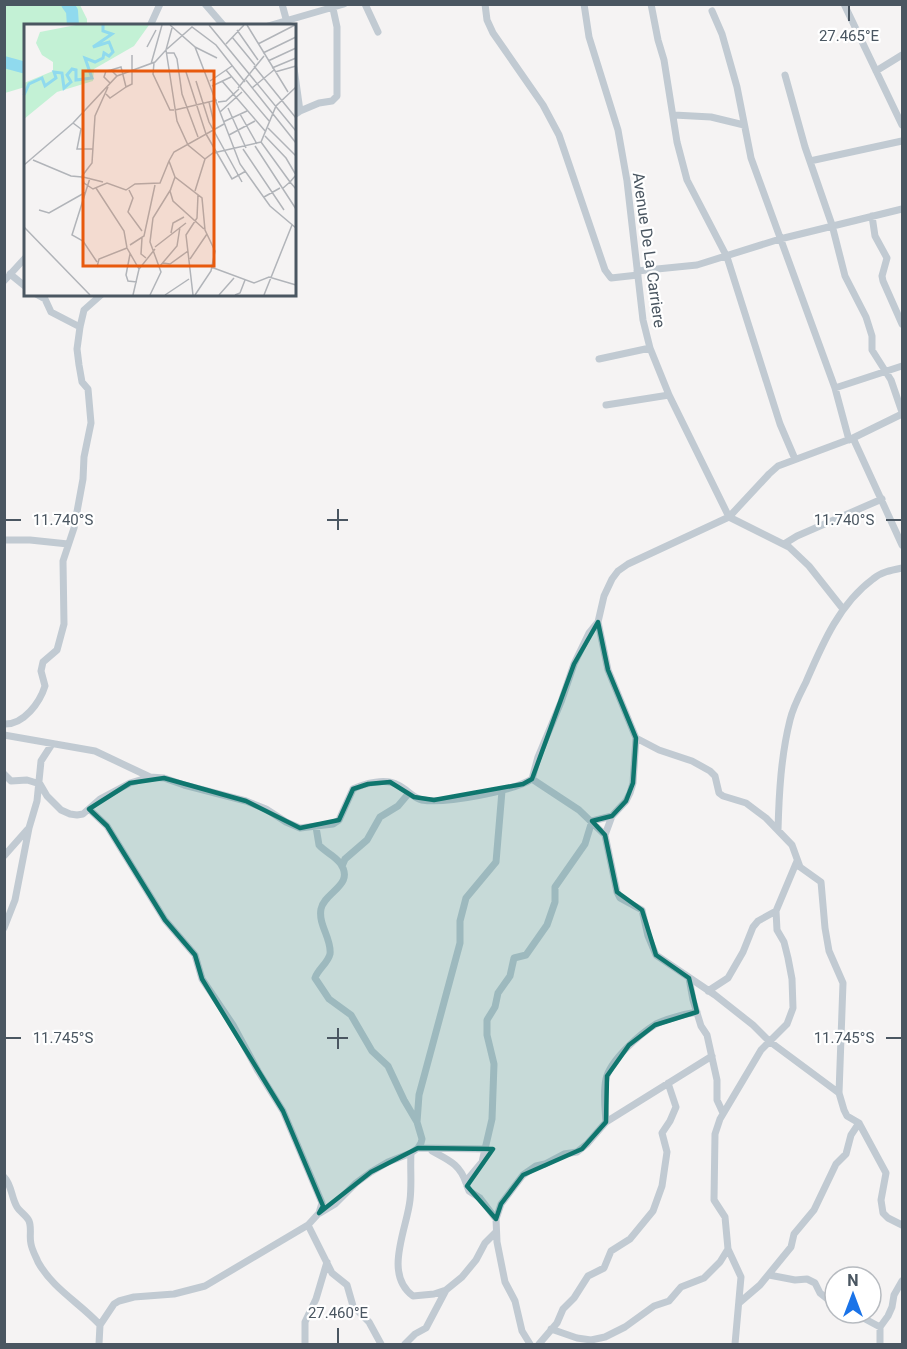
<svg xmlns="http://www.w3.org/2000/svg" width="907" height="1349" viewBox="0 0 907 1349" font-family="Roboto,sans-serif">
<rect width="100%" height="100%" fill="#f5f3f3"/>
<path fill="#c3f1d5" d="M5,4l75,1 7,14v6l-61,1 -1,61 -20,6z"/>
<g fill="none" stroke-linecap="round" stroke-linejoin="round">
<path stroke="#90daee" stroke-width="12" d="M67,4l5,7 1,15
M4,62l22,6"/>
<path stroke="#c1cad2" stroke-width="7" d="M205,4l19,22
M282,4l6,22
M365,4l13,28
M485,4l2,16 6,13 50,72 16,30 46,135 6,8 27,-3
M584,4l5,33 29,93 9,51 16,139 7,28 19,47 60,122 60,30 20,19 34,43
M651,4l7,36 6,20 13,82 10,38 40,77 53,167 15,35
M844,4l58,121
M712,11l10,23 15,53 14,71 84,230 14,52
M150,26l10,-22
M268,26l76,-22
M294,68l6,43 -6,4
M876,71l26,-16
M785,75l20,72 27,78 13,51 21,41 6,19v14l19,30 11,32
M300,111l19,-8 13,-2 5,-5v-69l-5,-23
M674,115l37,2 33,8
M810,161l92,-20
M872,216l3,20 12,22 -5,18 1,5 19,43
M637,271l60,-6 83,-26 122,-30
M10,274l16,13
M4,281l22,-24
M36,294l9,5 6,13 29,15
M599,359l51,-11
M835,388l67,-22
M606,405l63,-10
M902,414l-49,24 -75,28 -9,8 -40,43 -101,47 -10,7 -6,8 -8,17 -6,26 10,48 28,68 23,12 33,11 18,10 5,5 4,17 4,3 23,7 20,15 26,27 8,22 21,15 4,46 4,23 14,32 -4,110 5,17 3,6 12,7 27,50 -5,27 2,13 5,5 14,7
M853,438l49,107
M4,540h26l38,4
M784,544l13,-8 85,-37
M4,724c20,1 36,-22 41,-38l-4,-15 2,-9 14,-12 7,-26 -1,-63 11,-33 9,-49 1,-22 7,-34 -3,-34 -6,-7 -3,-17 -2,-16 3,-22 4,-17 18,-16
M4,735l91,16 55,26
M636,738l-3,45 -3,10 -4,8 -14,15 -7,19 12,57 3,6 22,12 6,26 8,19 59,40 38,30 16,16 70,52
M4,774l7,7 16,-1 13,4 7,12 14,14 9,4 7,1 6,-1 17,-15 30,-16 20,-6 14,1 20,7 62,16 20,8 20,13 14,6 33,-4 6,-4 14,-31c12,-6 33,-11 45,-4 9,4 15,13 24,15 23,4 91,-9 110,-21l6,-22 23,-55 13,-38 15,-31 9,-11
M532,779l47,31 26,25
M89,809l18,17 58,94 30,35 7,24 31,46 25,46 25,40 39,92 -3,10 -11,12 24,48 15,12 6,21 16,16 12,22
M316,827l3,18c6,7 15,10 21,18 16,22 -16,29 -19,46 -3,16 11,30 9,45 -2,9 -12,15 -15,24l14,21 22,16 21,36 16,15 16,34 13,22
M778,830c1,-37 3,-74 12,-110 3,-13 10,-26 16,-38 16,-37 33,-78 67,-103 8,-7 19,-9 29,-11
M4,856l23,-26
M342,866l3,-7 22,-19 13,-23 18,-11 11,-13
M4,928l11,-28 14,-72 8,-27 4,-40 11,-17
M689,978l4,22 8,26 6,9 10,45v20l6,13
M708,991l20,-13 15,-26 10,-25 5,-6 18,-10
M606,1122c-1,-14 -3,-29 0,-43 4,-19 34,-45 50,-55 10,-5 29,-10 41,-12
M418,1148l68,1
M432,1151c16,9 28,13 34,32
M411,1153c-1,15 1,31 -1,47 -3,29 -27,74 3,96l21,-2 12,-4
M4,1177c8,8 7,20 13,30 3,5 10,9 12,14 3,7 0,16 2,23 1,6 5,13 7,18 15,27 42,41 62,63
M320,1213l15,-9 21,-21 15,-11 17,-10 23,-9 7,-5 3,-5 1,-4 -5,-17 2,-27 41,-152v-22l6,-23 30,-36 6,-71
M496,1219l5,-15 22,-29 13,-9 9,-2 19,-10 13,-2 10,-8 19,-22 106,-66
M769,1275l26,5 12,-1 8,4 5,10 15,12
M739,1303l21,-18 31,-38 3,-13 20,-24 22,-46 10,-10 5,-19 8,-12
M854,1313l26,14
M551,1329l26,9 14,2 14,-3 20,-10 29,-21 15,-5 12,-14 23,-9 16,-16 8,-13
M99,1344l1,-19 14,-21 5,-3 15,-4 40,-3 31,-8 103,-61
M305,1344v-22l11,-23 11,-37
M405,1344l10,-10 11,-6 20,-38 16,-13 14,-17 9,-17 11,-11
M530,1344l-8,-13 -7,-30 -10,-19 -8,-40 -1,-23 -16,-21 -11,-7 -2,-5v-6l15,-18 10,-43 2,-55 -7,-29v-15l8,-13 3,-14 12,-17 4,-18 12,-3 21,-30 8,-23v-15l30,-43 7,-23 20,-5
M539,1344l18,-21 6,-14 11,-11 14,-22 16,-8 7,-17 19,-12 23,-28 9,-25 5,-34 -5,-19 8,-12 6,-14 -8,-24
M735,1344l6,-67 -13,-28 -3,-32 -11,-17 1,-66 5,-15 41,-69 26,-26 6,-16 -1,-29 -4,-21 -4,-16 -7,-12 -1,-19 21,-50
M880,1344v-17l8,-11 4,-9 2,-12 8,-14"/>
</g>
<path fill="#0f766e" fill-opacity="0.2" stroke="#0f766e" stroke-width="4.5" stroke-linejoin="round" d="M598,622l10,48 28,68 -3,45 -7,18 -14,15 -20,5 13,14 12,57 25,18 14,45 33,23 8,34 -42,13 -26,20 -22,31 -1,46 -24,27 -59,26 -22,29 -5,15 -29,-33 26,-37 -75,-1 -47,24 -52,41 4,-7 -40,-95 -81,-132 -7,-24 -30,-35 -58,-94 -18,-17 41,-26 34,-5 82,23 54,27 39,-8 14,-31 15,-5 22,-2 24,15 20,3 89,-16 9,-5 42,-115z"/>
<path fill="none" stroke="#4a5661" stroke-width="2" d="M849,6v15M338,509v21M6,520h15M327,520h21M886,520h15M338,1028v21M6,1038h15M327,1038h21M886,1038h15M338,1328v15"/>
<g text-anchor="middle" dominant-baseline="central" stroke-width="4.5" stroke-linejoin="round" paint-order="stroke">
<g font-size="16" fill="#4a5661" stroke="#fff">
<text transform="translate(649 250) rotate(82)">Avenue De La Carriere</text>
</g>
</g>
<g transform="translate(24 24)">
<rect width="272" height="272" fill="#f5f3f3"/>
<path d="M52,1h73l-15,21 -40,23 -1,12 -36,11 -33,27v-36l29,-12v-9l-11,-7 -6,-12 4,-11z" fill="#c3f1d5"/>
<path fill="none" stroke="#90daee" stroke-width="3" d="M0,71l5,-11 13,-6 3,8 11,-8 -2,-6 8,1 2,15 7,-6 -4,-7 5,-6 4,1v10l16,-2 -7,-20 10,4 8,-4 1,-5 5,3 4,-4 -4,-10 -16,5 19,-13 -9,-3v-6"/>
<path fill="none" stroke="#b1b4b9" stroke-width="1.5" d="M146,1l25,22 45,117 30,42 26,22M185,1l87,106M223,1l41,67M213,6l21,30M208,13l23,28M202,20l18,-19M234,20l37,-19M123,23l9,-17M171,23l22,11M143,25l25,-22 24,18 29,37M142,26l11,71 11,24 17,14M143,29h7l3,6 5,35 16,43M239,29l33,-16M244,37l28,-13M130,39l-1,11 17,36h4M127,40l11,-39M230,42l42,52M248,44l24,-10M202,46l44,52M162,48l20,62M251,48l21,-6M222,56l50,63M172,57l13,41 33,60M186,57l22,-15M198,57l44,51M86,59l-6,-6 2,-6 5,-1 6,6M188,62l19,-9M102,63l6,-3v-29M214,64l26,-32M228,64l22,-18M82,70l4,4 16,-11 -5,-20 -10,3M185,78l5,21M194,78l8,-1 13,-12M204,84l18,40M151,86l42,-10M196,88l22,-20M216,90l17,30M199,98l24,-11M49,99l8,6 -4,20h16M244,104l28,28M182,110l26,45 14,-8M205,111l26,-14M241,112l21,22 10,17M237,118l29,40 -8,7M231,122l41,63M219,125l41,61M9,136l38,16 11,1 2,6 9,6 14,-6 19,7 9,-6 25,-1 9,-22M0,141l49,-42 44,-47 38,-14 11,-12 6,-22M272,151l-6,7 6,7M58,152l10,-13 3,-47 13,-29M59,153l20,5M151,153l-5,14 3,10 31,28M66,154l-18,57 11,6 14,21M72,164l28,43 3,17 12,21M105,166l4,8 -5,14 14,19M171,167l10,-32 8,-6 48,-11 15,-36 20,-19M240,173l16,-9M15,186l10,3 37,-21M0,203l66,68M147,209l2,-10 11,-6M118,214l-1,16 5,4M106,221l14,-9 11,-51M131,223l31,-24M106,230l-4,21 2,6 9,1M166,235l17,-25M139,239l7,1 18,-13M136,242l17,-20 3,-19M73,243l2,-8 28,-11M187,243l43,16 15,-6 27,8M109,271l6,-26 16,-20M126,271l11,-23 -11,-30 3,-24 18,-29M141,271l24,-16M169,271l-7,-60 11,-17 1,-23M171,271l16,-24 4,-20 -10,-21 -3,-32 -27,-21 -6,-16 5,-9 50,-28M195,271l15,-17M211,271l5,-2 5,-13M240,271l28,-70"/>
<path fill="#e8590c" fill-opacity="0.15" stroke="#e8590c" stroke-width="3" d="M59,47h131v195h-131z"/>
<rect width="272" height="272" fill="none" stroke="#4a5661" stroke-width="3"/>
</g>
<g font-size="15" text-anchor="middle" fill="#4a5661" stroke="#fff" stroke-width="4.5" stroke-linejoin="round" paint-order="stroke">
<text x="849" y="41">27.465°E</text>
<text x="63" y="525">11.740°S</text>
<text x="844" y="525">11.740°S</text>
<text x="63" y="1043">11.745°S</text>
<text x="844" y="1043">11.745°S</text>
<text x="338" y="1318">27.460°E</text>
</g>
<rect width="907" height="1349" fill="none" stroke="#4a5661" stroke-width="12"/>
<g transform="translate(853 1295)"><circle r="28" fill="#ffffff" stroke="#b7bbc0" stroke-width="1.5"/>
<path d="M0-4.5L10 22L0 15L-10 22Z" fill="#1a73e8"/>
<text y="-9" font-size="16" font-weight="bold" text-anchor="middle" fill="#4a5661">N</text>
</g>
</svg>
